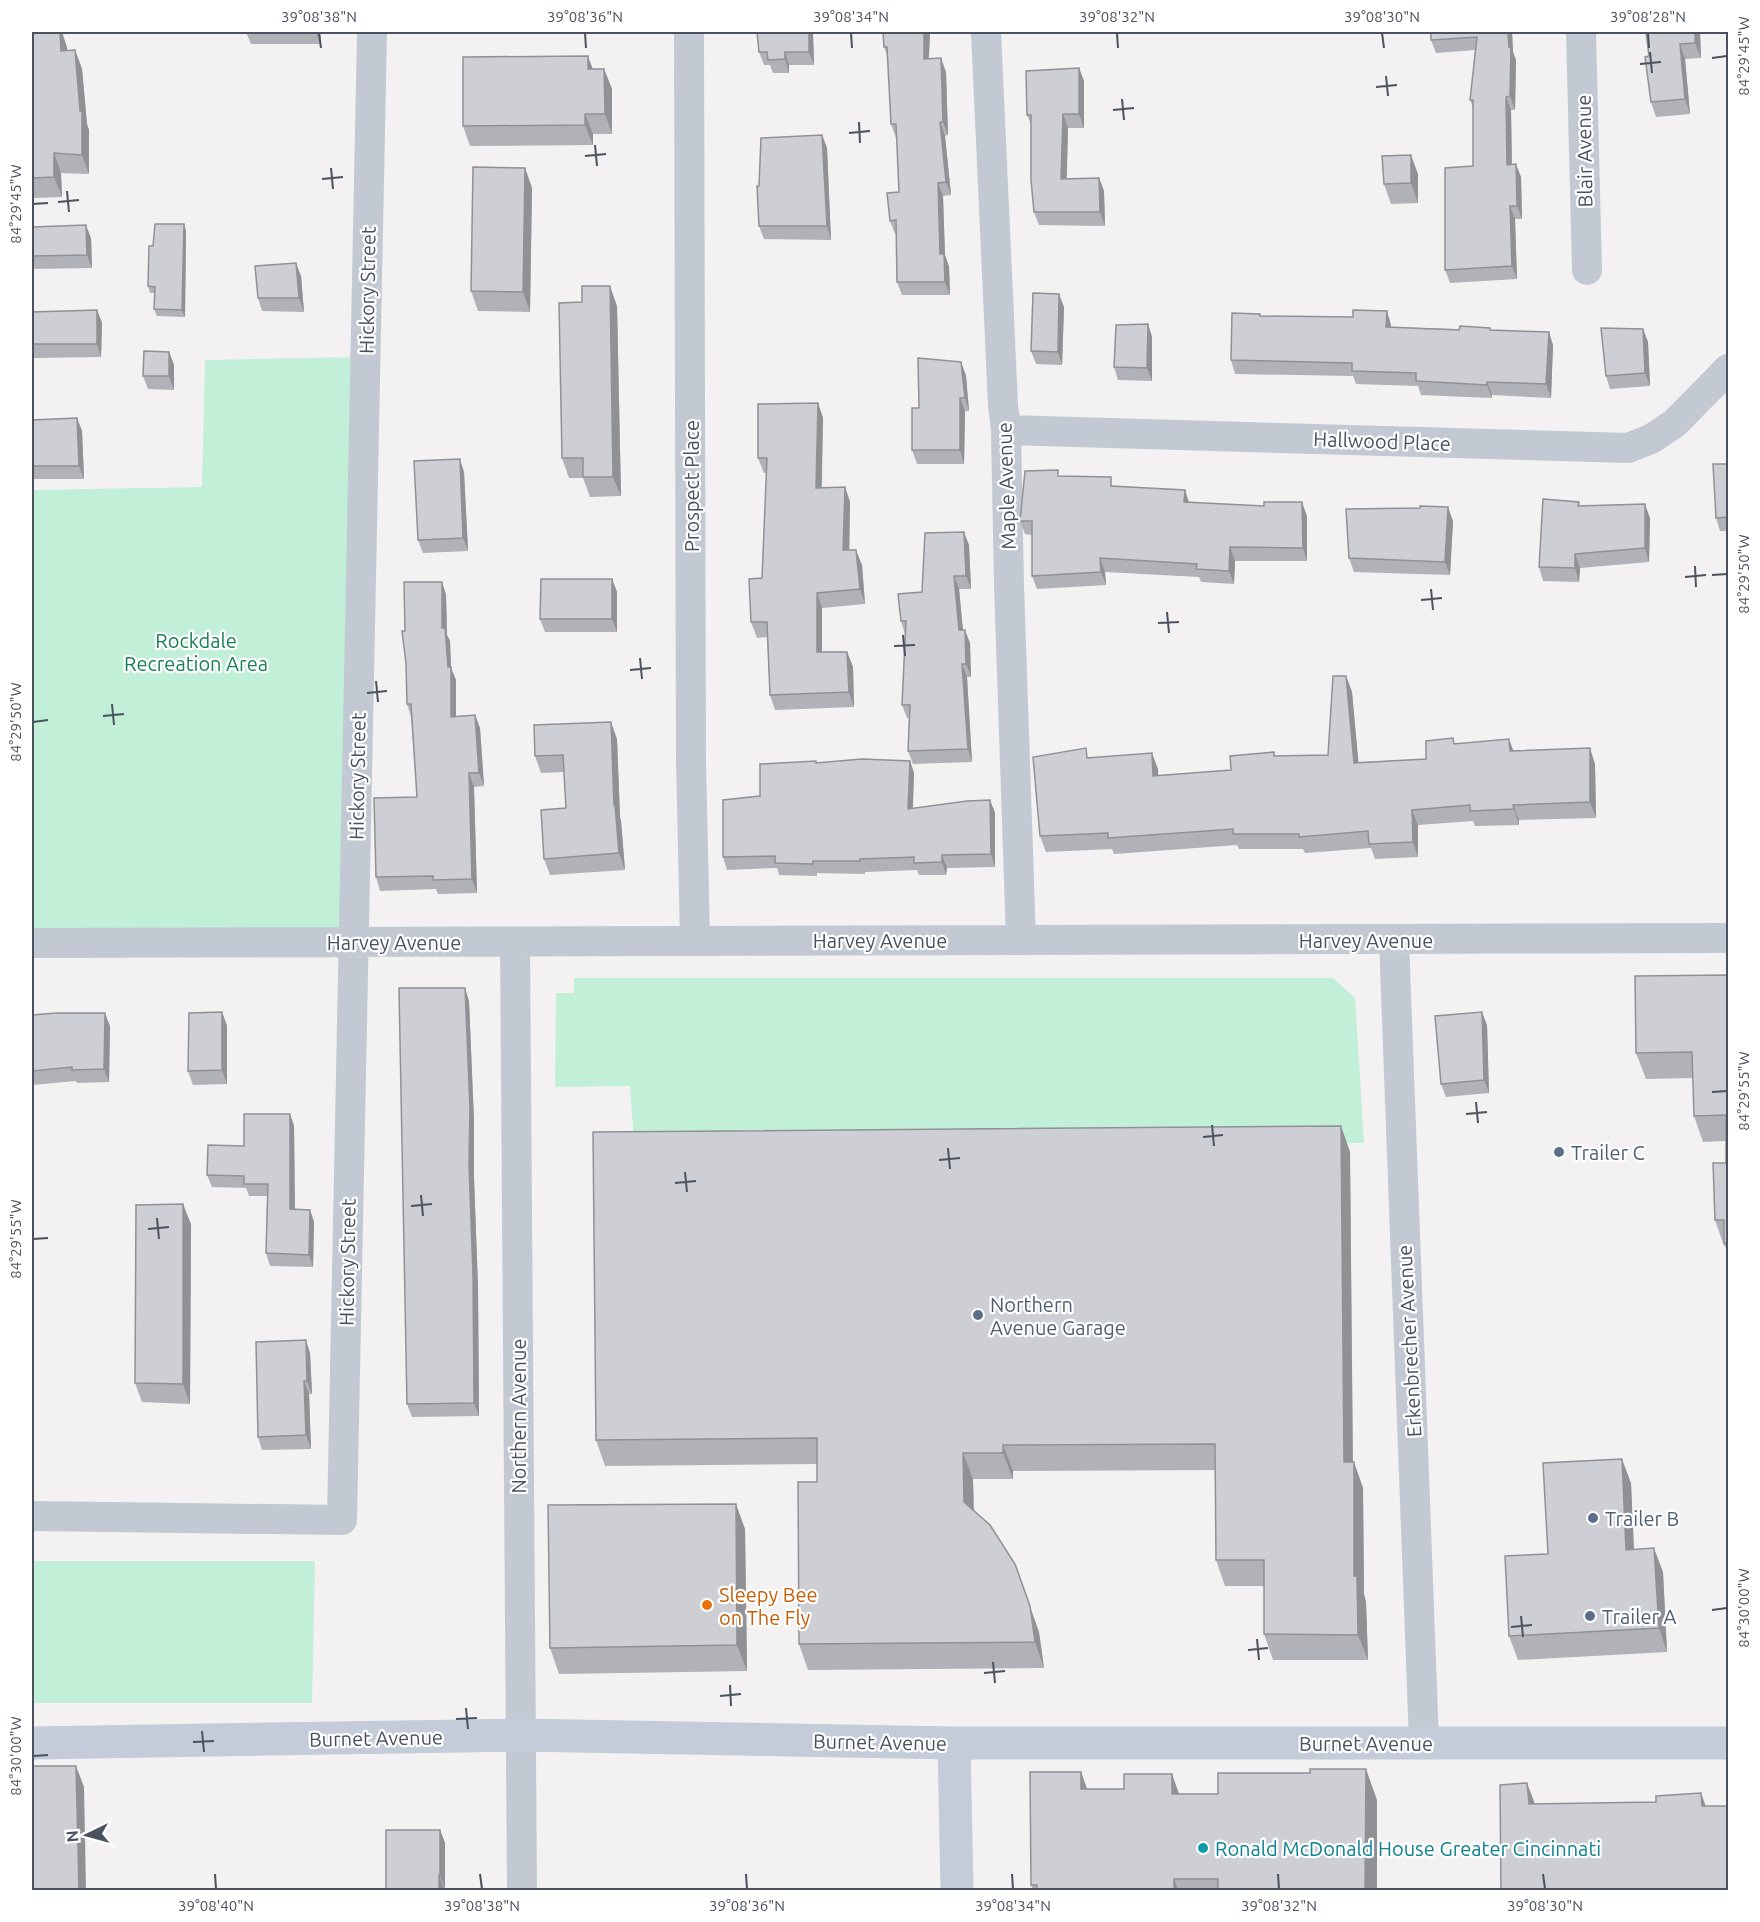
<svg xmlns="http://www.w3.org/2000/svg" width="1760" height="1922" viewBox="0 0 1760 1922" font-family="Ubuntu,sans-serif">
<rect width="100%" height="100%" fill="#f3f1f1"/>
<path fill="#c1efd7" d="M365,357l-12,586h-321v-453l170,-3 3,-127z
M574,978h759l22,20 9,145 -730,-3 -4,-54 -75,1 1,-94h18z
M32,1561h283l-3,142h-280z"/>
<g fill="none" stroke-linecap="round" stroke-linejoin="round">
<path stroke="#c2c9d2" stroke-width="30" d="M689,32l2,728 4,180
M986,32l17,373 3,25 3,155 12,355
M1581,32l6,238
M1006,430l622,18 23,-9 24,-16 53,-54
M1394,940l30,802
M515,942l7,948
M32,943l1696,-5
M32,1516l310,4 30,-1488"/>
<path stroke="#c4ccd9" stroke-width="33" d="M32,1743l488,-8 434,8h774
M954,1743l3,147"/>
</g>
<path fill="#b1b2b7" d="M32,32l35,15v3h8l7,19 5,55 2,6v44l-28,-1 1,24 -30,1z
M246,32h74l1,12h-70z
M757,32h56l1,33h-25v8h-16l-3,-8h-6l-5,-13z
M930,32l-1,27 17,13 2,63 -3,1 6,59 -8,1 2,59 4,12 1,28h-48l-5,-13 -1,-48h-1l-5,-13 9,-29 -2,-54h-1l-5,-14 -3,-67 -4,-10z
M1512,32l1,20 3,8 -1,50h-4l1,54 9,13 1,42h-7l2,60 -67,4 -5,-13 28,-104v-59l-3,-7 5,-50 -39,3 -5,-13z
M1700,32l1,26 -16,1 5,55 -34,3 -5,-15 -2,-46z
M1079,68l5,13v47h-16l-1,51 32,-1 5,13 1,35 -66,-1 -5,-13 -3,-88 -4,-9z
M592,69h12l8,20v45h-19v11l-123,1 -7,-20z
M822,135l5,13 4,92 -67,-1 -5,-13v-40z
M525,168l7,20 -2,124 -52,-1 -7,-20z
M1418,174v29l-27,1 -7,-20z
M184,224l2,7 -1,86 -28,-1 -3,-7v-16h-4l-2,-7 5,-40z
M32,227l59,11 1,30 -60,1z
M301,276l3,36 -42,-1 -4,-13z
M582,302l35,4 4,190 -31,1 -7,-19h-14l-7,-20z
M1064,307l-2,58 -26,-1 -5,-13z
M97,310l5,13 -1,34 -69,1v-46z
M1261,316l130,9v2l100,3 62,15 -2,53 -59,-3v3l-71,-3 -3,-9 -62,-2 -3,-8 -118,-2 -4,-14z
M1148,324l4,13v44l-34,-1 -4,-13z
M1643,329l5,13 2,44 -40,3 -4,-13z
M169,352l5,13v25l-26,-1 -5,-13z
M961,362l5,14 3,35h-4l-1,53h-47l-5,-14 7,-42z
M818,403l5,15 -1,69h23l5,15 -1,48 13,15 3,39 -43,4v44h25l6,15 1,40 -79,3 -5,-15 -3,-58 -10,1 -6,-16 11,-44 4,-105h-2l-6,-15z
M77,418l5,13 2,48h-52v-59z
M1728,464v67h-8l-4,-13z
M464,472l4,79 -45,2 -5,-13z
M1061,476l54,10 70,4 4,12 118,14v45h-72l-1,23 -33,-2 -2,-5 -94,-5 1,13 -69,4 -5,-13v-41l-7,-1 -5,-13z
M1579,502l1,4 70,12 -1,44 -69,6 -1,14 -36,-1 -4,-14z
M1453,521l-3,54 -96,-3 -5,-14z
M969,545l2,44h-12l4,41 7,13 1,34h-4l5,85 -59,2 -5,-13 1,-33h-2l-5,-13 3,-71 -4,-13 21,-29z
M612,579l5,13v40h-72l-5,-13z
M442,582l4,13 1,40 3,6 1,27 5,12v36l19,-1 5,13 4,58 -10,1 3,106 -39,1 -2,-5 -56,2 -4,-14 41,-80 -6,-80 -4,-13 -2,-73z
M1346,676l6,16 6,70 68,-3 27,-21 2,6 59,7 81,13 1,54 -77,2v5l-44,1 -2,-5 -55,4v32l-43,2 -4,-11 -66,5 -2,-4h-64l-2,-4 -123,9 -2,-5 -66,3 -6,-16 50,-78 68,11v7l73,-6 43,-18 1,4 53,-1z
M617,739l3,78 1,4 4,49 -75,5 -6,-16 22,-51 -2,-36 -23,1 -6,-17z
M910,761l4,12 -1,36 77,-9 5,13v54l-48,1 -1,7h-27l-2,-5 -52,2v2l-48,-1v3l-38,-1 -2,-7 -50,2 -4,-13 37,-61 56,-33z
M1728,975v280l-3,-9h-1l-9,-26 11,-57v-22l-23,1 -9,-26 -1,-38 -47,1 -10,-26z
M465,988l4,13 5,120v57l4,109 1,129 -67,1 -5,-13z
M222,1012l5,14v58l-34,1 -5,-14z
M32,1015l78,11 -1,56 -32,1 -1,-2 -44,4z
M1487,1025l2,68 -43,4 -5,-13z
M290,1114l4,12 1,83 15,1 4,12 -1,45 -43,-1 -4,-13 1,-57h-18l-3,-8 -34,-1 -5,-12 37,-29z
M1341,1126l9,26 3,310 10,26 1,106 2,8 2,58h-95l-9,-26v-48h-39l-9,-26v-90l-203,1v8h-40l1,31 65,122 5,36 -236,2 -9,-26 18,-162v-18l-212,2 -9,-26z
M191,1224l-1,180 -48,-2 -7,-19z
M310,1353l2,41h-3l2,55 -49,1 -4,-13z
M1631,1483l3,66 29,23 4,80 -149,8 -9,-24 39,-82z
M745,1529l2,142 -188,3 -9,-26z
M1081,1772l6,17 92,5 198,6v90h-344l-2,-5z
M440,1830l5,13v46h-1v1h-58z"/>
<path fill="#909195" d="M60,32h2l5,15 1,24 -7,-20z
M316,32h4l1,12z
M808,32h5v1l1,32 -5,-13z
M924,32h6l-2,40 -4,-13z
M1508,32h4l1,20 3,8 -1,50 -5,-14z
M1695,32h5l1,26 -6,-15z
M1680,44l5,15 5,55 -5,-15z
M75,50l7,19 5,55 2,6v44l-7,-19 -2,-44z
M785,52l4,13v8l-4,-14z
M588,56l7,19 -7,-6z
M941,58l5,14 2,63 -5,-13z
M1079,68l5,13v47l-5,-14z
M604,69l8,20v45l-7,-20z
M1506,97l5,13 1,68 -5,-13z
M585,114l8,20v11l-8,-20z
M1063,114l5,14 -2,65 -5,-14z
M940,122l5,14 6,59 -5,-13z
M822,135l5,13 4,92 -4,-14z
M54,153l7,20 1,24 -8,-20z
M1411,155l7,19v29l-7,-20z
M1516,164l5,13 1,42 -5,-13z
M525,168l7,20 -2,124 -7,-20z
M1099,178l5,13 1,35 -5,-14z
M938,183l5,13 2,59 4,12 1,28 -5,-13 -5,-28z
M1510,206l5,13 2,60 -5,-13z
M184,224l2,7 -1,86 -3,-7z
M86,225l5,13 1,30 -5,-13z
M296,263l5,13 3,36 -5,-14z
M610,286l7,20 4,190 -8,-19z
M1059,294l5,13 -2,58 -4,-13z
M97,310l5,13 -1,34 -4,-13z
M1387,311l4,14v16l-5,-14z
M1148,324l4,13v44l-5,-13z
M1643,329l5,13 2,44 -5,-13z
M1549,332l4,13 -2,53 -5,-14z
M169,352l5,13v25l-5,-14z
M961,362l5,14 3,35 -4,-13z
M1487,382l5,13v3l-5,-13z
M960,398l5,13 -1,53 -4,-14z
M818,403l5,15 -2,85 -5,-15z
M77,418l5,13 2,48 -5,-13z
M460,459l4,13 4,79 -5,-13z
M845,487l5,15 -1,63 -6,-15z
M1185,490l4,14 -5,-2z
M1302,502l5,14v45l-4,-13z
M1645,504l5,14 -1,44 -4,-14z
M1448,507l5,14 -3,54 -5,-13z
M964,532l5,13 2,44 -5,-13z
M1230,547l5,14 -1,23 -5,-13z
M856,550l6,15 3,39 -5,-15z
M1575,554l5,14 -1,14 -4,-14z
M1100,558l5,14 1,13 -5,-13z
M954,576l5,13 5,54 -5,-13z
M612,579l5,13v40l-5,-13z
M442,582l4,13 1,40 3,6 1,27 5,12v50l-5,-13 -3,-50 -6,-39z
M817,593l5,15v59l-5,-15z
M965,630l5,13 1,34 -5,-13z
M847,652l6,15 1,40 -5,-15z
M962,664l5,13 5,85 -4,-13z
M1346,676l6,16 8,86 -6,-15z
M475,715l5,13 4,58 -5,-13z
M611,722l6,17 3,78 1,4 4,49 -6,-17 -5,-48z
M1509,739l6,16 -5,-4z
M1590,748l5,16 1,54 -6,-16z
M1152,753l6,16 1,23 -6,-16z
M910,761l4,12 -2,49 -4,-13z
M469,773l5,14 3,106 -5,-14z
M990,800l5,13v54l-4,-13z
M1513,805l6,15v5l-5,-16z
M1412,810l6,15v32l-5,-15z
M942,855l5,13 -1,7 -4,-13z
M465,988l4,13 5,120v57l4,109 1,129 -5,-13z
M222,1012l5,14v58l-5,-14z
M1482,1012l5,13 2,68 -5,-13z
M105,1013l5,13 -1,56 -5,-13z
M290,1114l4,12 1,96 -5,-13z
M1341,1126l9,26 3,336 -9,-26z
M183,1204l8,20 -1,180 -7,-20z
M310,1210l4,12 -1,45 -4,-12z
M306,1340l4,13 2,41 -5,-13z
M304,1381l5,13 2,55 -5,-14z
M1003,1445l10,26v8l-10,-26z
M963,1453l10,26 1,49 -10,-26z
M1622,1459l9,24 4,91 -9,-24z
M1354,1462l9,26 1,106 2,8 2,58 -10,-25 -4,-59z
M736,1504l9,25 2,142 -10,-26z
M1654,1548l9,24 4,80 -8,-24z
M1015,1564l24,68 5,36 -9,-26z
M76,1766l8,21 2,103h-7z
M1366,1769l11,31v90h-11l-1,-1z
M1081,1772l11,31 -11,-14z
M1172,1774l11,31 -11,-11z
M1527,1783l14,37 -12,-16z
M1701,1793l14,38 -13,-25z
M440,1830l5,13v46l-5,-14z
M439,1875l5,14v1h-5z
M1174,1879l4,11h-4z"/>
<path fill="#cecfd5" stroke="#909195" stroke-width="1.5" d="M32,32h28l1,19 14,-1 5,61h2v44l-28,-2v24l-22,1z
M757,32h52v20h-24v7l-17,1 -1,-8h-8z
M883,32h41v27l17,-1 2,64h-3l6,60 -8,1 2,71h4l1,28h-48l-1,-62 -6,1 -3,-28 12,-1 -3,-68h-5l-4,-77h-3z
M1431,32h77l1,15 2,-1 -1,50 -4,1 1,68 9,-1 1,42h-7l2,60 -67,4v-102l28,-2v-66h-3l7,-63 -46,3z
M1646,32h49v11l-15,1 5,55 -34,3 -6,-45 4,-1z
M588,56v13h16l1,45h-20v11l-122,1v-69z
M1079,68v46h-16l-2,65 38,-1 1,34h-66l-3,-32v-65h-4l-1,-44z
M822,135l5,91h-68l-2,-40h2l2,-48z
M1411,155v28l-27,1 -2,-28z
M473,167l52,1 -2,124 -52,-1z
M155,224h29l-2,86 -28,-1 1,-22 -7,-1 1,-40h4z
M86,225l1,30 -55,1v-29z
M296,263l3,35h-41l-3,-32z
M582,286h28l3,191h-30v-19h-21l-3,-155 23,-1z
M1033,293l26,1 -1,58 -27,-1z
M97,310v34h-65v-32z
M1353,310l34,1 -1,16 73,3 1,-4 30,2v2l59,2 -3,52 -59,-2v3l-71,-4v-8l-64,-2v-8l-121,-3 1,-47 28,1v2l93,1z
M1148,324l-1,44 -33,-1 2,-42z
M1601,328l42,1 2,44 -39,3z
M144,351l25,1v24h-26z
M918,358l43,4 4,36h-5v52h-48v-42h7z
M818,403l-2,85 29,-1 -2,63h13l4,39 -43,4v59h30l2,40 -79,3 -3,-73h-16l-2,-43 13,-1 5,-120h-9v-54z
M77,418l2,48h-47v-46z
M460,459l3,79 -45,2 -4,-79z
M1713,464h15v53l-12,1z
M1058,470v6l53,1v9l74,4 -1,12 80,4v-4h38l1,46 -73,-1 -1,24 -33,-2 1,-5 -97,-6 1,14 -69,4v-55h-12l5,-50z
M1543,499l36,3 -1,4 67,-2v44l-70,6v14l-36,-1z
M1420,506l28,1 -3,55 -96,-4 -3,-49 74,-1z
M964,532l2,44h-12l5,54h6l1,34h-4l6,85 -60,2 2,-46h-8l4,-84h-5l-3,-27 24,-2 3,-59z
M541,579h71v40h-72z
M404,582h38v46h3l3,39h3v50l24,-2 4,58h-10l3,106 -39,1v-4l-57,1 -2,-79 43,-1 -6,-93h-4l-1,-41 -4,-32h3z
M1333,676h13l8,87 72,-4v-18l27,-3 1,6 55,-5 1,12 80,-3v54l-77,3 1,4 -44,2v-6l-58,5 1,32 -44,2 -1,-13 -69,6v-3h-66v-5l-125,9v-5l-68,3 -7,-79 53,-9 1,10 65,-5 1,23 78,-6 -1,-14 44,-4v4l54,-1z
M611,722l3,83h1l4,48 -75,6 -3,-49 25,-2 -3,-53 -28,1 -1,-31z
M862,759l48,2 -2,48 59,-8 23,-1 1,54 -49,1v7l-28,1v-6l-54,2v2h-47v3l-38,-1v-7l-52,1v-57l37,-4v-32l56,-3v2z
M1728,975v268h-4v-23h-9l-2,-57h13v-48l-32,1 -2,-64 -56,1 -1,-77z
M399,988h66l5,119 -1,58 4,109 1,129 -67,1z
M222,1012v58l-34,1 1,-58z
M1482,1012l2,68 -43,4 -6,-68z
M57,1013h48l-1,56 -32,1v-3l-40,4v-56z
M244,1114h46v95l20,1 -1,45 -43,-2 2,-69h-24v-8l-37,-1 1,-30 36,1z
M1341,1126l3,336h10v114h3l1,59 -94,-1v-74h-48l-1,-116 -212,1v8h-40l1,49 26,23 25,39 15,42 5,36 -236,2 -1,-162h19v-44l-221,2 -3,-308z
M183,1204v180l-48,-1 1,-178z
M306,1340l1,41h-3l2,54 -48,2 -2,-95z
M1622,1459l4,91 28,-2 5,80 -150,8 -4,-80 43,-2 -5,-91z
M736,1504l1,141 -187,3 -2,-143z
M32,1766h44l3,124h-47z
M1310,1769h56l-1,120h-2v1h-145v-11h-44v11h-137v-5h-6l-1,-113h51v17h43v-15h48v20h46v-21h92z
M1527,1783l2,21 127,-2v-6l45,-3 1,13h26v84h-227l-1,-105z
M386,1830h54v45h-1v15h-53z"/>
<path fill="none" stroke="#49525e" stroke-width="2" d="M319,33l2,15M585,33l1,15M851,33l1,15M1117,33l1,15M1382,33l2,15M1648,33l1,15M1650,52l2,21M1712,58l15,-2M1640,64l21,-2M1386,76l2,20M1376,87l21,-2M1122,99l2,21M1113,110l21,-2M859,122l1,21M849,133l21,-2M595,145l2,21M585,156l21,-2M331,168l2,21M322,179l21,-2M67,191l2,21M58,202l21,-2M33,204l15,-1M1695,566l1,21M1712,575l15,-1M1685,577l21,-2M1431,589l2,21M1421,600l21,-2M1167,612l2,21M1158,623l21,-1M903,635l2,21M894,646l21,-1M640,658l2,21M630,670l21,-2M376,681l2,21M367,693l20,-2M112,704l2,21M103,716l21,-2M33,722l15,-2M1712,1092l15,-1M1476,1102l2,21M1466,1114l21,-2M1212,1125l2,21M1203,1137l20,-2M948,1148l2,21M939,1160l21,-2M685,1172l2,20M675,1183l21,-2M421,1195l2,21M411,1206l21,-2M157,1218l2,21M148,1229l21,-2M33,1239l15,-1M1712,1610l15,-2M1521,1616l2,21M1511,1627l21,-2M1257,1639l2,21M1248,1650l20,-2M993,1662l2,21M984,1673l21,-2M730,1685l1,21M720,1696l21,-2M466,1708l2,21M456,1719l21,-1M202,1731l2,21M193,1742l21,-1M33,1756l15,-1M215,1874l1,15M480,1874l2,15M746,1874l1,15M1012,1874l1,15M1278,1874l1,15M1543,1874l2,15"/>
<g fill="#5c6f8a" stroke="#fff" stroke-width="2">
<circle cx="1559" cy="1152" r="6"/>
<circle cx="978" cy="1315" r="6"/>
<circle cx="1593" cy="1518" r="6"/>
<circle cx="1590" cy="1616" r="6"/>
</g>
<circle fill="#e8710a" stroke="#fff" stroke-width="2" cx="707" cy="1605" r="6"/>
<circle fill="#0f9aa8" stroke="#fff" stroke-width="2" cx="1203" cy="1848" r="6"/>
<g text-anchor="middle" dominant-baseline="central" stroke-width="4.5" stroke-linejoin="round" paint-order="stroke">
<g font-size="20" fill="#49525e" stroke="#fff">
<text transform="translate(1584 151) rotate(-91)">Blair Avenue</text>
<text transform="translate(367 290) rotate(-89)">Hickory Street</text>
<text transform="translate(1382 441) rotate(2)">Hallwood Place</text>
<text transform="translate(691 486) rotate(-90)">Prospect Place</text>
<text transform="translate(1006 486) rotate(-92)">Maple Avenue</text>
<text transform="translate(357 776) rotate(-89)">Hickory Street</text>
<text x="880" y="940">Harvey Avenue</text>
<text x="1366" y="940">Harvey Avenue</text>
<text x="394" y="942">Harvey Avenue</text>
<text transform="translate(347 1262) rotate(-89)">Hickory Street</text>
<text transform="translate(1409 1341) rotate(-93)">Erkenbrecher Avenue</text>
<text transform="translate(518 1416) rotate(-90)">Northern Avenue</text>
<text transform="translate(376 1738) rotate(-1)">Burnet Avenue</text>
<text transform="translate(880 1742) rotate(1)">Burnet Avenue</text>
<text x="1366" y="1743">Burnet Avenue</text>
</g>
<g font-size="20" fill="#197f56" stroke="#fff">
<text x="196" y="640">Rockdale<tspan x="196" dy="23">Recreation Area</tspan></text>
</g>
<g font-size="20" fill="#4e5e75" stroke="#fff" text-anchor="start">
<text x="1571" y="1152">Trailer C</text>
<text x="990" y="1304">Northern<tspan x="990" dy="23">Avenue Garage</tspan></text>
<text x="1605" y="1518">Trailer B</text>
<text x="1602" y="1616">Trailer A</text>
</g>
<g font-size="20" fill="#c56008" stroke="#fff" text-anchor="start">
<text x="719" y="1594">Sleepy Bee<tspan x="719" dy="23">on The Fly</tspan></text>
</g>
<g font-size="20" fill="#0d838f" stroke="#fff" text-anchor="start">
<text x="1215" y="1848">Ronald McDonald House Greater Cincinnati</text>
</g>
</g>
<rect width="1760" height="1922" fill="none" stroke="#ffffff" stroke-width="66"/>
<g transform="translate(87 1835) rotate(265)" stroke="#ffffff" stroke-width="4.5" paint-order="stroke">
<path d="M0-4.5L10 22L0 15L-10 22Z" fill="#49525e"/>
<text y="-9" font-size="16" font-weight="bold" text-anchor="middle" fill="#49525e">N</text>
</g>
<rect x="33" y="33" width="1694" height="1856" fill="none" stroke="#49525e" stroke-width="2"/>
<g font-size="15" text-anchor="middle" fill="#49525e">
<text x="319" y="22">39°08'38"N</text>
<text x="585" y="22">39°08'36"N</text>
<text x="851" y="22">39°08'34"N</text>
<text x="1117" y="22">39°08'32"N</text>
<text x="1382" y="22">39°08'30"N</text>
<text x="1648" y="22">39°08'28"N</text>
<text transform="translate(1744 56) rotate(-90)" y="5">84°29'45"W</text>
<text transform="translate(16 204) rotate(-90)" y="5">84°29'45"W</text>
<text transform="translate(1744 574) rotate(-90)" y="5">84°29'50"W</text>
<text transform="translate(16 722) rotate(-90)" y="5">84°29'50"W</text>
<text transform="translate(1744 1091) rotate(-90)" y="5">84°29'55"W</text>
<text transform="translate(16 1239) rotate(-90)" y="5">84°29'55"W</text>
<text transform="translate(1744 1608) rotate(-90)" y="5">84°30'00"W</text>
<text transform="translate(16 1756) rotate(-90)" y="5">84°30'00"W</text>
<text x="216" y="1911">39°08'40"N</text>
<text x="482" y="1911">39°08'38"N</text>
<text x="747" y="1911">39°08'36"N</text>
<text x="1013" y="1911">39°08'34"N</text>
<text x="1279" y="1911">39°08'32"N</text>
<text x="1545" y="1911">39°08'30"N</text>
</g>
</svg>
